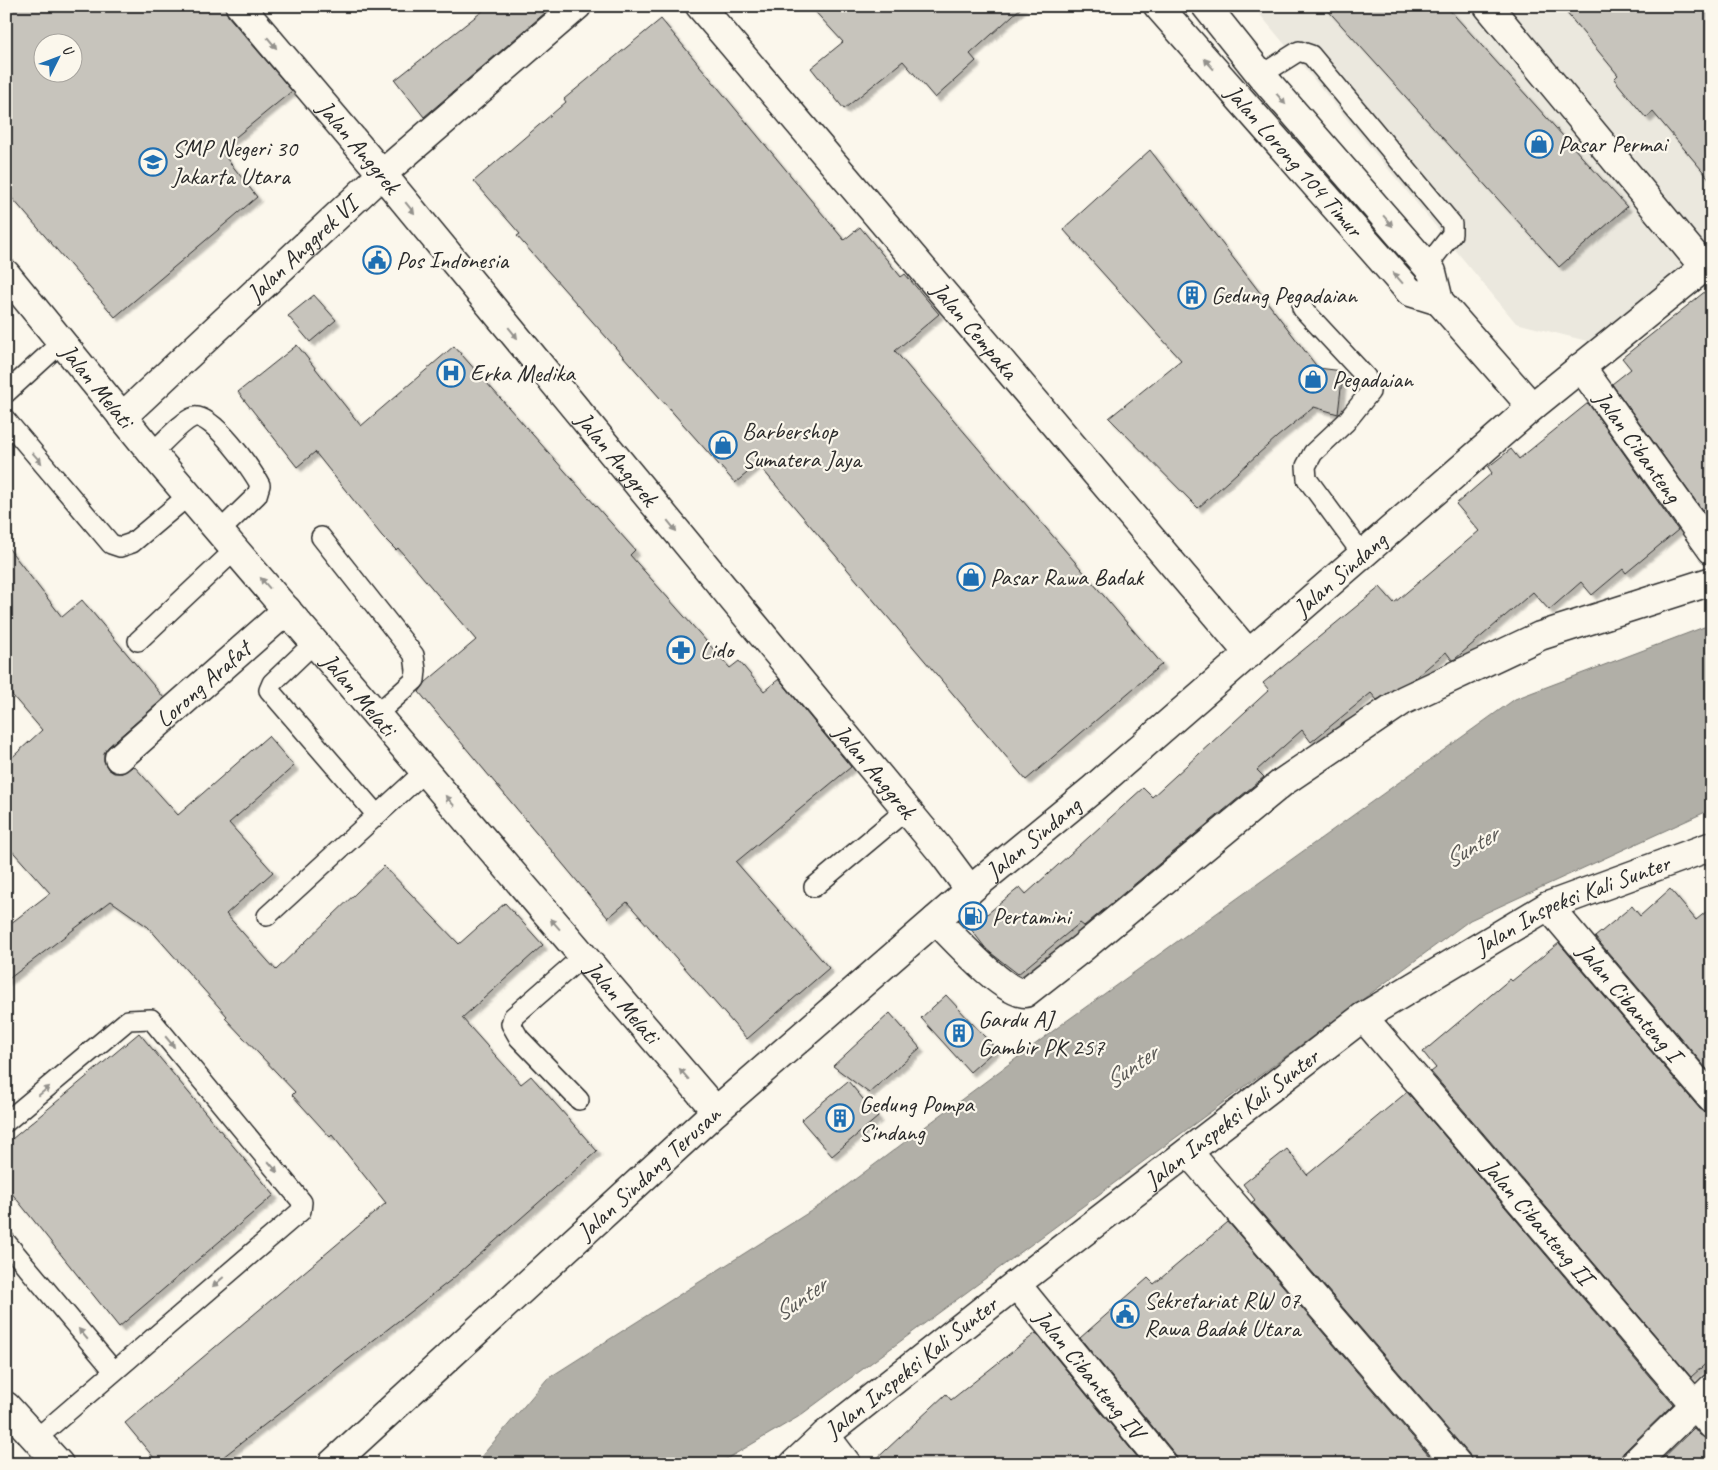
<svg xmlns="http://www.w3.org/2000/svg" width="1718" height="1470" viewBox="0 0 1718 1470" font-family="Caveat,sans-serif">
<defs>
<filter id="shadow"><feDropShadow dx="4.5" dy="4.5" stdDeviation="1" flood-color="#0004"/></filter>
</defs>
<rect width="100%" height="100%" fill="#fbf7ec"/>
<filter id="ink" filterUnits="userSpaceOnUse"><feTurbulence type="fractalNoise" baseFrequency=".02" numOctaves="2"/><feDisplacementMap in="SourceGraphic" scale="10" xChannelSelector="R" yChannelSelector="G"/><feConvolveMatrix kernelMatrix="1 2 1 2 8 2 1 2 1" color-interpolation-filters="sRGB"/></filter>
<g filter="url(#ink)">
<path fill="#ebe8de" d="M1253,6h427l32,38v200l-121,98 -75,-19z"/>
<path fill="#b1afa7" stroke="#7b7a75" d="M1712,624v185l-242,111 -672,497 -80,47h-243l72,-85 275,-175 243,-182 450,-323z"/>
<path fill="#c7c4bc" stroke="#2b2b2b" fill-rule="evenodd" filter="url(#shadow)" d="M6,6h219l3,10 64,75 -72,59 37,47 -142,120 -109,-126zM42,42h30v30h-30z
M489,6h64l-129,111 -29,-37z
M810,6h213l-53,48 6,7 -41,37 -32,-37 -59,48 -33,-41 32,-26z
M1324,6h122l181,201 -68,60z
M1561,6h151v176l-59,-70 -7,6 -32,-39 4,-4z
M661,19l183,221 16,-13 41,50 4,-3 34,40 -44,37 267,313 -136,116 -268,-316 -23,19 -218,-247 3,-2 -46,-53 92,-79 -2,-3z
M1150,150l168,218 25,3 -5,43 -24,-7 -37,30 -79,71 -89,-90 72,-58 -118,-131z
M1712,286v216l-10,8 -90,-126 19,-15 -9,-11z
M314,295l22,25 -26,22 -22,-26z
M297,345l64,81 93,-80 181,204 -5,5 100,113 9,-7 25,30 15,-12 72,88 -115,95 93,106 -82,71 -120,-137 -19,16 -189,-226 7,-10 50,-42 -78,-92 -2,2 -14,-14 -67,-84 -18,15 -59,-75z
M1588,403l90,127 -52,43 -3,-4 -31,26 -11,-13 -32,28 -16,-18 -78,67 -3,1 -6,-8 -31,26 -38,22 -6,-7 -60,49 -9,-12 -45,40 7,7 -180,149 -4,-3 -62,51 -31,-24 -17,-22 50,-41 6,7 117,-106 9,9 117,-107 -6,-7 117,-96 14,16 85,-72 -23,-27 36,-31 -4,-6 23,-18 8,10z
M6,545l56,72 20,-17 82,98 -56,49 -4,6v8l4,8 6,4h8l12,-7 44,49 90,-79 26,30 -65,57 44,49 -47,42 50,56 108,-104 75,78 46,-41 38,42 -81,73 59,66 10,-8 66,75 -146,129 -237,184h-55l-34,-41 261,-220 -54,-68 -2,2 -38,-42 3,-3 -70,-74 2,-2 -79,-89 -37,-26 -105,80v-54l44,-34 -44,-49v-81l36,-33 -36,-42z
M1670,889l26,31 16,-13v168l-117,-138 37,-31 8,10z
M1559,943l141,166 12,5v244l-21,19 -260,-305 5,-4 -13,-16 87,-73 2,2z
M946,995l50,54 -26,23 -49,-54z
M890,1013l30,35 -51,45 -36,-27z
M139,1033l135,162 -155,132 -113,-141v-42z
M848,1081l30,36 -46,39 -31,-36z
M1407,1092l266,312 -50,49 -4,11h-147l-3,-10 -217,-252 3,-2 -12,-16 44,-35 20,26z
M1228,1222l208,242h-258l-3,-10 -95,-116 68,-60 6,6z
M1036,1333l107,131h-272l75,-70 5,6z
M1694,1428l6,7 12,5v24h-55z"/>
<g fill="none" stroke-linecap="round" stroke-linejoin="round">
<g stroke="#2b2b2b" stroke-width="22">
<path id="lane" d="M1261,75l38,-24 12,4 141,169v10l-25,32
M1302,308l64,69 4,15 -24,30 -33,31 -7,13 1,13 56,76
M6,393l56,-51
M6,420l105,124 9,3 12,-4 57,-48
M152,453c9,-8 31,-33 42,-36 18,-4 58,52 66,68l-3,10 -37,36
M321,537l93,118 2,15 -1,10 -38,34
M138,641l98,-92
M315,642l-43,41 -3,7 107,124
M814,887l92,-77
M267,916l158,-145
M579,1100l-60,-62 -8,-14 2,-7 70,-61
M6,1122l122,-102 23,-1 151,183 -1,9 -264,227
M6,1242l108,129"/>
</g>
<g stroke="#2b2b2b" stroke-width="31">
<g id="street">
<path id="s1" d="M700,6l549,648"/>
<path id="s2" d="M1158,6l252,286 29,9"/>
<path d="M1206,6l55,69 166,191 5,6 7,29 93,106"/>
<path d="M1488,6l216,261"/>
<path id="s3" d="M122,417l260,-243 195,-168"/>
<path id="s4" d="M119,758l168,-148"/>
<path id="s5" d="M1548,906l164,193"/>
<path d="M936,920c17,17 67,73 89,73l56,-44 202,-167 121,-82 136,-64 172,-55"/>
<path id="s6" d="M1363,1017l349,408"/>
<path d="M1189,1153l268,311"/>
<path id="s7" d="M1016,1284l147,180"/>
<path d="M6,1406l53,58"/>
<path d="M825,1435l22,29"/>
<path id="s8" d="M794,1464l31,-29 191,-151 347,-267 185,-111 164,-60"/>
<path d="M1634,1464l78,-76"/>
</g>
</g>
<g stroke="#2b2b2b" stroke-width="31">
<g id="secondary">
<path id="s9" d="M240,6l142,168 562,681 26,35"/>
<path id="s10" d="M6,274l146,179 564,658"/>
<path id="s11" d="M1581,367l131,183"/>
<path id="s12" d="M332,1464l384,-353 254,-221 123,-101 439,-382 180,-146"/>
</g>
</g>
<use href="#lane" stroke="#fbf7ec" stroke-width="19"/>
<use href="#street" stroke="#fbf7ec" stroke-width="28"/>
<use href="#secondary" stroke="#fbf7ec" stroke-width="28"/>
</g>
<defs><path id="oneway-solid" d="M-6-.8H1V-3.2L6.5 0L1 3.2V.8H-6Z" transform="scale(1.25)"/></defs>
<g fill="#93918c">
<use href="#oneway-solid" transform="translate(272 43) rotate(50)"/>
<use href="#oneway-solid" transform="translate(1209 64) rotate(-131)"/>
<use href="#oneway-solid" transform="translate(1281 99) rotate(49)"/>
<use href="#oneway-solid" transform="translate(410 208) rotate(51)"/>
<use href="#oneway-solid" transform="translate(1388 221) rotate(49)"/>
<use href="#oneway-solid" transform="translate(1398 278) rotate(-131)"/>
<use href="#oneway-solid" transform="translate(513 333) rotate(51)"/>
<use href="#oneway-solid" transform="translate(37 458) rotate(49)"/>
<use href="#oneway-solid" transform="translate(672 526) rotate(51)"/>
<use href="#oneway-solid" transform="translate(265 583) rotate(-131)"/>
<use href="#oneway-solid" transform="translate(450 801) rotate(-131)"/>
<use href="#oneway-solid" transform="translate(555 924) rotate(-131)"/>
<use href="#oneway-solid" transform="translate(170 1042) rotate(50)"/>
<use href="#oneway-solid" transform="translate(684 1074) rotate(-131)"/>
<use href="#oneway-solid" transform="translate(44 1091) rotate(-40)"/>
<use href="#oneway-solid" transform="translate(273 1167) rotate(50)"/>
<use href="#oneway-solid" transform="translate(218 1282) rotate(139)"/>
<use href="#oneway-solid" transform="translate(83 1334) rotate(-130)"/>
</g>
</g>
<defs>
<g id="shop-ring" transform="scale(1.4375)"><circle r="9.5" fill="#fbf7ec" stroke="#1f6fb2" stroke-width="1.5"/><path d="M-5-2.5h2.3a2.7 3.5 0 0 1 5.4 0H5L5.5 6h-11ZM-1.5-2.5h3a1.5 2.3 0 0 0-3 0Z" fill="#1f6fb2"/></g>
<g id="school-ring" transform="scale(1.4375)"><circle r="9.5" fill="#fbf7ec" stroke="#1f6fb2" stroke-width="1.5"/><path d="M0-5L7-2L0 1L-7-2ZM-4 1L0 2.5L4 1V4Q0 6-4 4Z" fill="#1f6fb2"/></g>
<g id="civic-ring" transform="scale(1.4375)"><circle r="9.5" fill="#fbf7ec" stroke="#1f6fb2" stroke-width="1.5"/><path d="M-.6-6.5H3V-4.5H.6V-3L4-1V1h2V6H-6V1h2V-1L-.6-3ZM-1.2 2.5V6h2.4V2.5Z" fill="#1f6fb2"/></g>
<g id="building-ring" transform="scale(1.4375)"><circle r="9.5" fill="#fbf7ec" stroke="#1f6fb2" stroke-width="1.5"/><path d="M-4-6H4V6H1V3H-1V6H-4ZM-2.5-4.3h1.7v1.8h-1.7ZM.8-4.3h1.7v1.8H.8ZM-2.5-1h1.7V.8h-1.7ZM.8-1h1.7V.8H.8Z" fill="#1f6fb2"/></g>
<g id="hospital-ring" transform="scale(1.4375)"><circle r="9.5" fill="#fbf7ec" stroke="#1f6fb2" stroke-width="1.5"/><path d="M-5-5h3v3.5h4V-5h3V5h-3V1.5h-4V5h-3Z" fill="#1f6fb2"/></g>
<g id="pharmacy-ring" transform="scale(1.4375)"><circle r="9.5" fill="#fbf7ec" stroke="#1f6fb2" stroke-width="1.5"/><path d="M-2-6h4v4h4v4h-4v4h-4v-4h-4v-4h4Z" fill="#1f6fb2"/></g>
<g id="fuel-ring" transform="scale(1.4375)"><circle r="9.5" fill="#fbf7ec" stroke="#1f6fb2" stroke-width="1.5"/><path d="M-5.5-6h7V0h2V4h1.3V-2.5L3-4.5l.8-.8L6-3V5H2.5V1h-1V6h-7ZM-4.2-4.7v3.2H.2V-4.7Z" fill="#1f6fb2"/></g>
</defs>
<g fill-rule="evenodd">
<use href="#shop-ring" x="1539" y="144"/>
<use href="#school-ring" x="153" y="162"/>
<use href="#civic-ring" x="377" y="260"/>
<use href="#building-ring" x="1192" y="295"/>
<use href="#hospital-ring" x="451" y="373"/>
<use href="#shop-ring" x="1313" y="379"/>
<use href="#shop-ring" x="723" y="445"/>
<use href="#shop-ring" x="971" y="577"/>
<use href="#pharmacy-ring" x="681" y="650"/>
<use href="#fuel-ring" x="973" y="916"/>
<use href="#building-ring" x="959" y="1033"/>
<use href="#building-ring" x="840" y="1118"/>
<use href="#civic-ring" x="1125" y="1314"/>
</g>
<g text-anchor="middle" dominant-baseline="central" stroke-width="4.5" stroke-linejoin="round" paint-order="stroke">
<g font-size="24" fill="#2b2b2b" stroke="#fbf7ec" text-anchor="start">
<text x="1558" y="144">Pasar Permai</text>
<text x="172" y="148">SMP Negeri 30<tspan x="172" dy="28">Jakarta Utara</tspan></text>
<text x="396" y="260">Pos Indonesia</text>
<text x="1211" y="295">Gedung Pegadaian</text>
<text x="470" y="373">Erka Medika</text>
<text x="1332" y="379">Pegadaian</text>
<text x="742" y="431">Barbershop<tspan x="742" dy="28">Sumatera Jaya</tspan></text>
<text x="990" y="577">Pasar Rawa Badak</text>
<text x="700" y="650">Lido</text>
<text x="992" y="916">Pertamini</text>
<text x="978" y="1019">Gardu AJ<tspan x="978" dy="28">Gambir PK 257</tspan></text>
<text x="859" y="1104">Gedung Pompa<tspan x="859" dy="28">Sindang</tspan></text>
<text x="1144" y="1300">Sekretariat RW 07<tspan x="1144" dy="28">Rawa Badak Utara</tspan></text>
</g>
<g font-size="24" fill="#2b2b2b" stroke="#fbf7ec">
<text stroke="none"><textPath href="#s9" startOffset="184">Jalan Anggrek</textPath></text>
<text stroke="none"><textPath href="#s2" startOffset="206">Jalan Lorong 104 Timur</textPath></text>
<text stroke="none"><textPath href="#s3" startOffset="246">Jalan Anggrek VI</textPath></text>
<text stroke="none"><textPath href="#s1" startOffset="425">Jalan Cempaka</textPath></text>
<text stroke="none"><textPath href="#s10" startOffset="144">Jalan Melati</textPath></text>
<text stroke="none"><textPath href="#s11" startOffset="98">Jalan Cibanteng</textPath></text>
<text stroke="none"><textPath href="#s9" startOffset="589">Jalan Anggrek</textPath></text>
<text stroke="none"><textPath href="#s12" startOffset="1345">Jalan Sindang</textPath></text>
<text stroke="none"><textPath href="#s4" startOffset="112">Lorong Arafat</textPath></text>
<text stroke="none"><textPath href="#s10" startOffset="549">Jalan Melati</textPath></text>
<text stroke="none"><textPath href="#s9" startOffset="994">Jalan Anggrek</textPath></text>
<text stroke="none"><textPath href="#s12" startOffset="940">Jalan Sindang</textPath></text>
<text stroke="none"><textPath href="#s8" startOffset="962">Jalan Inspeksi Kali Sunter</textPath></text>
<text stroke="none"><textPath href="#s10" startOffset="954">Jalan Melati</textPath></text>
<text stroke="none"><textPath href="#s5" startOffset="126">Jalan Cibanteng I</textPath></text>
<text stroke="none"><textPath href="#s8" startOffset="558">Jalan Inspeksi Kali Sunter</textPath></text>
<text stroke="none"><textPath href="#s12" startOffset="430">Jalan Sindang Terusan</textPath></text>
<text stroke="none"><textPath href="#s6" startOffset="269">Jalan Cibanteng II</textPath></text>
<text stroke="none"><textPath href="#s8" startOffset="152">Jalan Inspeksi Kali Sunter</textPath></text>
<text stroke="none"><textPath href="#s7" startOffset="116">Jalan Cibanteng IV</textPath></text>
</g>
<g font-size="25" font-style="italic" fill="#5a5956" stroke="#fbf7ec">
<text transform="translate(1471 847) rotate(-31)">Sunter</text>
<text transform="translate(1131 1067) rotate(-35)">Sunter</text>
<text transform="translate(800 1299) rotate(-35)">Sunter</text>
</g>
</g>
<rect width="1718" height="1470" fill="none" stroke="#fbf7ec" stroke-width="25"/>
<rect x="12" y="12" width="1693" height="1445" fill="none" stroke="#2b2b2b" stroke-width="2" filter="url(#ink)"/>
<g transform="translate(58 58) rotate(48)"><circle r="24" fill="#fbf7ec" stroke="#a8a59f"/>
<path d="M0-4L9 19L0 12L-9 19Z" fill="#1f6fb2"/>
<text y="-8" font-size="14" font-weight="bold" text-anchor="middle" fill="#2b2b2b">U</text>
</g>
</svg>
